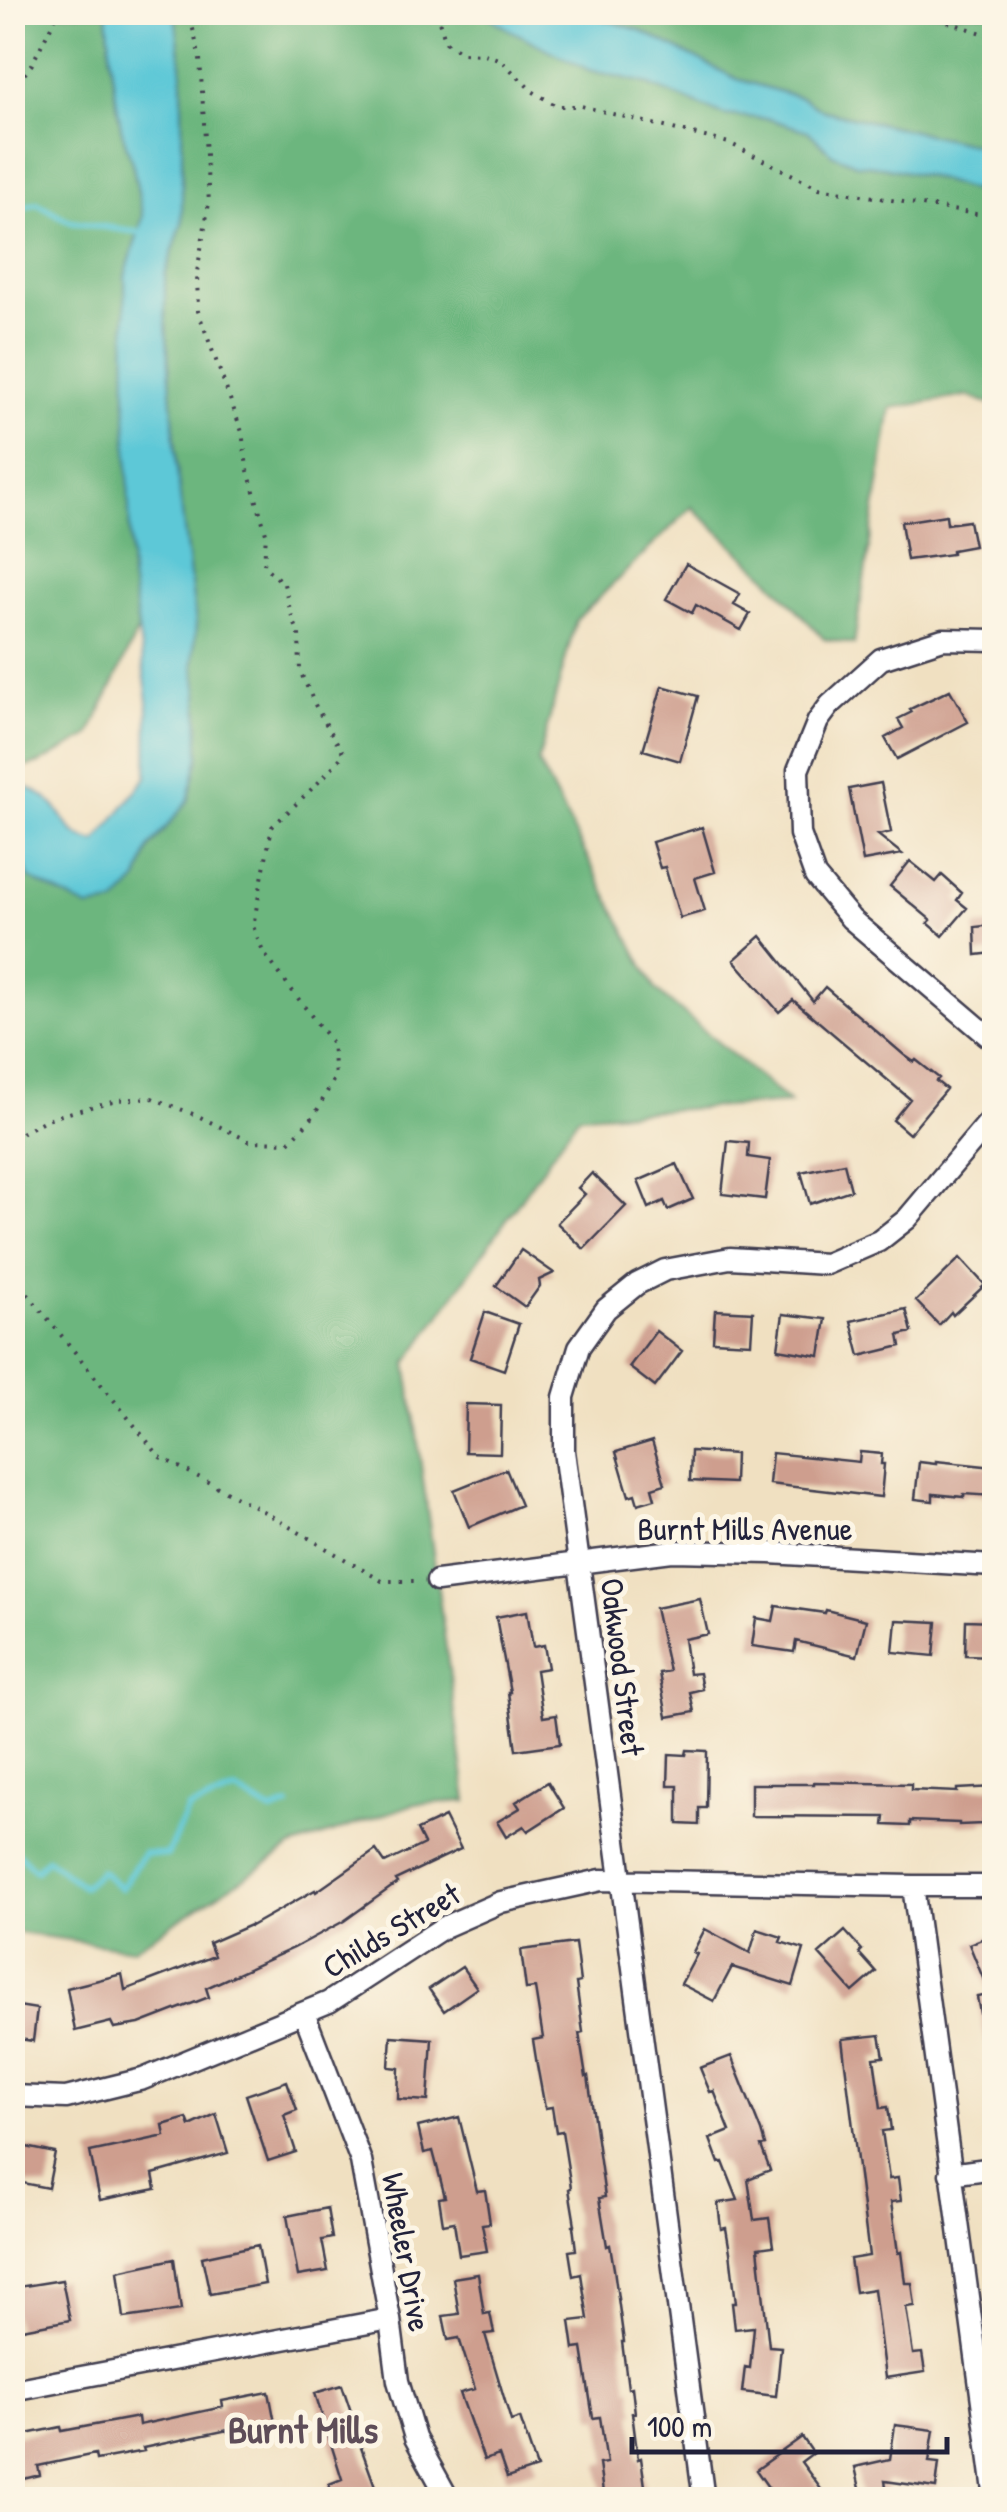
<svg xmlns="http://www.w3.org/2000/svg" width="1007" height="2512" viewBox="0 0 1007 2512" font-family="'Patrick Hand',sans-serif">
<rect width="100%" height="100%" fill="#fcf5e5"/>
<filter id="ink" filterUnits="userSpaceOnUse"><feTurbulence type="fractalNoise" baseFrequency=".01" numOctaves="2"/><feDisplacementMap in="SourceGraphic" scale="20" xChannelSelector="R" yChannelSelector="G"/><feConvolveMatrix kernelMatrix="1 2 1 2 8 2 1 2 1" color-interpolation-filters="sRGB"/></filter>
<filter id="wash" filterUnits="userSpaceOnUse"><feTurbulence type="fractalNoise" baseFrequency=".0048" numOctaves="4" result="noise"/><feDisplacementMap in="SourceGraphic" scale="40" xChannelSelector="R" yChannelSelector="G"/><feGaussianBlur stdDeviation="2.25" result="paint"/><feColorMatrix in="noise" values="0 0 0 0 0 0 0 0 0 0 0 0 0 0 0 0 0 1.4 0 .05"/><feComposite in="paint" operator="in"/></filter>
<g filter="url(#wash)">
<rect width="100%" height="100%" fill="#f0e0c1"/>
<path fill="#6cb67e" stroke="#476c5c" stroke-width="2.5" d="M13,13h94l5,59 9,56 12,38 10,51 -18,59 6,301 7,53 -49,106 -49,27 -27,7z
M175,13h308l27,17 79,40 53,12 82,33 45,4 39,12 24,23 24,10 26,3 45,9 67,21v208l-27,-9 -76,12 -37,236 -30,-5 -58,-63 -74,-69 -116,113 -38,142 118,228 134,113 -211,12 -172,248 60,438 -53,3 -122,43 -159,102 -120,-17v-1095l125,43 11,-31 39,-48 11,-45 -1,-64 -5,-30 3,-39 -18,-142 -13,-169v-37l17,-52v-150z
M583,13h411v136l-170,-38 -22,-13 -65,-19 -98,-49z"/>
<path fill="#5dc8d7" stroke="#407589" stroke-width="2.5" d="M107,13h68l7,60v150l-17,52v37l13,169 18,142 -3,39 5,30 1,64 -11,45 -39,47 -11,32 -23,24 -27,4 -59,-30 -13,-38 -3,-3 -1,-55c13,4 27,9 37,19 22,19 13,33 47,41l51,-65 1,-76 -17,-124 -5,-167 -1,-134 18,-59 -10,-51 -12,-38 -9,-56z
M483,13h100l56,17 98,49 65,19 22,13 170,38v48l-67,-21 -44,-9 -27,-3 -24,-10 -24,-23 -39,-12 -45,-4 -82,-33 -53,-12 -79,-40z"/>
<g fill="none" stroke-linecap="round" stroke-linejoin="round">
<path stroke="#5dc8d7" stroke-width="6" d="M12,211l25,-8 34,19 73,11
M12,1854l6,-1 18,18 11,-12 36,28 18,-16 20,17 23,-35 23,2 21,-46 48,-18 36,21 16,-6"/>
</g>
<g id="blocks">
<path fill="#ce9e8e" d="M946,515l1,9 22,-3 5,25 -22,4v4l-45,6 -6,-38z
M686,564l54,30 -6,11 16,9 -9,16 -45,-25 -4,8 -26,-14z
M662,686l36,10 -18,65 -37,-11z
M950,690l18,32 -71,37 -12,-21 18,-10 -5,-9 14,-7 -2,-3z
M881,783l10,49 -13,3 24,19 -39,7 -14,-72z
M702,827l13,45 -20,6 10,33 -25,7 -15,-51 -5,1 -8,-26z
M910,861l26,21 6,-7 20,18 -5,7 10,8 -24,28 -15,-13 3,-3 -41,-34z
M994,925v28l-18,2 -1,-28z
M761,936l52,65 12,-14 79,68 10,7 2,-2 23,18 -3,3 10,8 -37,45 -16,-14 17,-21 -117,-99 -14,12 -45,-52z
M728,1141l21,2 -1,14 22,3 -5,39 -43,-5z
M844,1163l7,27 -41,14 -9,-32z
M677,1164l16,35 -25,11 -4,-9 -15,7 -11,-27z
M592,1173l34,33 -42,43 -27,-26 28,-29 -7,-6z
M521,1250l33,23 -15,7 1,6 -15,21 -29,-21z
M960,1258l25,27 -32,30 -2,-3 -12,13 -23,-24z
M906,1309l6,23 -13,3 2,11 -41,10 -9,-35z
M715,1310l38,2 -2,31 -38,-2z
M485,1312l34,12 -15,46 -34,-12z
M783,1314l43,5 -6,37 -42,-7z
M656,1331l26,20 -27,36 -26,-20z
M466,1404l35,1 -1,48 -35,-1z
M652,1441l13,43 -13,4 3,11 -17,5 -3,-10 -6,2 -13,-44z
M691,1451l44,3 -1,29 -44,-2z
M860,1452l22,2 -1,10h3l-3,33 -112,-13 3,-31 87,9z
M936,1461l58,6v29l-30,-2v3l-31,-3v7l-18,-2 4,-37 17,2z
M506,1469l15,36 -52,22 -15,-37z
M700,1599l8,35 -24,5 5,35 10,-1 3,16 -12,3 4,20 -27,5 -8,-44 10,-2 -14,-63z
M776,1606l49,7 1,-3 40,10 -9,36 -61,-15 -2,11 -42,-6 4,-28 17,3z
M527,1611l6,36 11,-2 4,23 -12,2 7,47 13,-2 4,29 -44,6 -8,-58h2l-14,-75z
M896,1620l41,2 -3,34 -41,-4z
M966,1620l28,1v35l-29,-1z
M687,1750l20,1 -1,57h-7v17l-21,-1v-38h-10l1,-32 17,1z
M548,1782l16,26 -36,23 -4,-5 -18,11 -9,-15 23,-14 -4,-6z
M814,1782l97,2v6l46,2v-3l37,-2v33l-11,1v3l-24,1v-2l-49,-2v5l-26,-1 1,-8 -134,-1v-32h63z
M445,1817l16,32 -66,31 2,3 -53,38 -50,27 -88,40 3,9 -70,27 -25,4 -3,-6 -36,9 -8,-43 55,-14 3,16 89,-34 -5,-13 41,-18 1,1 64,-36 1,2 60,-42 9,13 39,-19 -7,-14z
M705,1929l45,24 7,-24 25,8 -2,5 24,7 -11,37 -61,-19 -18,34 -33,-17 16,-30 -4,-2z
M845,1931l17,19 -3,3 17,19 -23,20 -34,-38z
M994,1934v110l-8,1 -9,-48 13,-2 -21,-51z
M575,1943l5,39 -4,1 7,49 -4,1 7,44 2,-1 17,121 -6,1 8,48 3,-1 4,24 10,73h-2l6,46 4,-1 3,26h-3l6,46 3,-1 6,42h-43l-5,-36 8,-1 -7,-46 -7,1 -11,-70 -8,1 -4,-28 18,-2 -7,-45 -8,2 -4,-25 7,-1 -3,-24 2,-1 -6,-36 2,-1 -9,-57 -6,1 -4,-25 -7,1 -8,-43 -4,-25 10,-2 -8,-50 -9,1 -5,-39z
M462,1967l15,21 -33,23 -15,-22z
M12,2005l25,4 -4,32 -21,-3z
M880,2035l4,22 -10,1 7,50 7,-1 3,23 -9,1 7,48 9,-1 3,23 -10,1 7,51 3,-1 4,31h7l3,23 -9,1 7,47 9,-1 3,19 -40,6 -11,-89 -19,3 -5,-33 19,-3 -27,-217z
M391,2036l41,3 -4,62 -30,-2 1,-31 -10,-1z
M731,2056l30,75 4,14 -4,1 9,24 -22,9 6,41 15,-2 4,28 -15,2 11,98 12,1 -5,49 -34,-4 3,-25 5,1 4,-41 -19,2 -3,-26h4l-6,-51 -4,-24 -5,1 -3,-26 20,-3 -15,-38 -4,1 -9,-24 20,-8 -16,-40 -4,1 -10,-24z
M287,2081l10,29 -13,5 12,37 -28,9 -22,-66z
M216,2114l12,39 -75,21 3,15 -56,11 -10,-48 75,-16 -2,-11 24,-7 3,8z
M459,2117l18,74 8,-1 5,33 -8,1 5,27 -28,4 -5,-33 -11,2 -4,-26 6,-1 -12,-46 -9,2 -6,-26z
M12,2144l43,9 -7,35 -36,-7z
M327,2208l5,30 -10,2 6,31 -30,5 -11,-60z
M258,2245l7,39 -55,10 -8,-37z
M174,2259l7,51 -57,8 -6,-47z
M478,2274l6,40 6,-1 4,20 -9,1 26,87 9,-3 17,50 -30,10 -8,-23 -15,5 -24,-67 15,-4 -16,-51 -11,2 -5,-24 16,-2 -6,-36z
M62,2280l8,40 -53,10 -5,-24v-18z
M342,2385l19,56 -2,1 21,58h-46l-5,-16 13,-5 -27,-86z
M269,2392l6,31 -47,9v-2l-85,18 1,3 -48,9 -1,-6 -57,12 2,9 -21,5 -7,-43 49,-10 1,4 76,-14 1,8 84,-18 -1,-6z
M895,2425l39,5 -5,32 10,1 -3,25 -51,-7 2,11 -25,5 -7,-30 35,-8z
M802,2437l11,16 -12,9 28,38h-52l-21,-30z"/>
</g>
</g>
<g filter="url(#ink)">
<use href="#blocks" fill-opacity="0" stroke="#413e4f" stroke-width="2.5"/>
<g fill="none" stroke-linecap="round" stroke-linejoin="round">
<g stroke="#413e4f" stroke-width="25">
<path id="minor" d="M994,640l-51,-1 -62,20 -51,46 -12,16 -20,49 2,64 15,42 36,43 143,122
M437,1581l235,-30 98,2 224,13
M913,1886l81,605
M304,2013l57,148 29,158 8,62 17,57 34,62
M12,2096l54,2 77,-19 186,-77 115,-75 57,-25 100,-22 312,6h81
M950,2174l44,-6
M12,2390l378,-71
M704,2500l-140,-1049v-54l15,-50 27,-38 31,-25 28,-14 65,-12 96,6 53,-23 28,-22 87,-103"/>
</g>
<path stroke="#413e4f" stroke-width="4" stroke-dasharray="2.5 8" stroke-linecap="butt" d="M436,12l10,30 16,11 22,1 17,6 31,31 25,15h24l148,37 90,45 175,29
M918,12l76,25
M12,91l20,-27 26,-52
M12,1138l35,-19 69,-19 36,-2 46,18 51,25 40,1 25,-26 21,-39 -3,-34 -69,-91 -10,-26 19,-99 50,-48 22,-25 -27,-45 -17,-38 -1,-37 -8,-20 -7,-30 -20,-18 2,-33 -19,-66 -5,-35 -44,-121 -1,-39 12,-69 -9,-144 -11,-47
M12,1267l6,15 142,175 94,49 128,75h34"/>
<use href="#minor" stroke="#fff" stroke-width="20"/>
</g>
</g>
<g text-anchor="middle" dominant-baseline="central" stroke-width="10" stroke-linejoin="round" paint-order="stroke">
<g font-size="32" fill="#22223b" stroke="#fcf5e5">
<text x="745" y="1528">Burnt Mills Avenue</text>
<text transform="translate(623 1667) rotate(83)">Oakwood Street</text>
<text transform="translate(391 1930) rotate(-31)">Childs Street</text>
<text transform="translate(407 2252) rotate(80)">Wheeler Drive</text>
</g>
<g font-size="38" font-weight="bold" fill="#5e4d58" stroke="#fcf5e5">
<text x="303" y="2429">Burnt Mills</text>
</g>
</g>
<rect width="1007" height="2512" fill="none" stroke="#fcf5e5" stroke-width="50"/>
<path d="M632 2437v15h315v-15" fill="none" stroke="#22223b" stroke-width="5"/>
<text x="647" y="2437" font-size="30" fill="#22223b" stroke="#fcf5e5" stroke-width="8" paint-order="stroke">100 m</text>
</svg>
